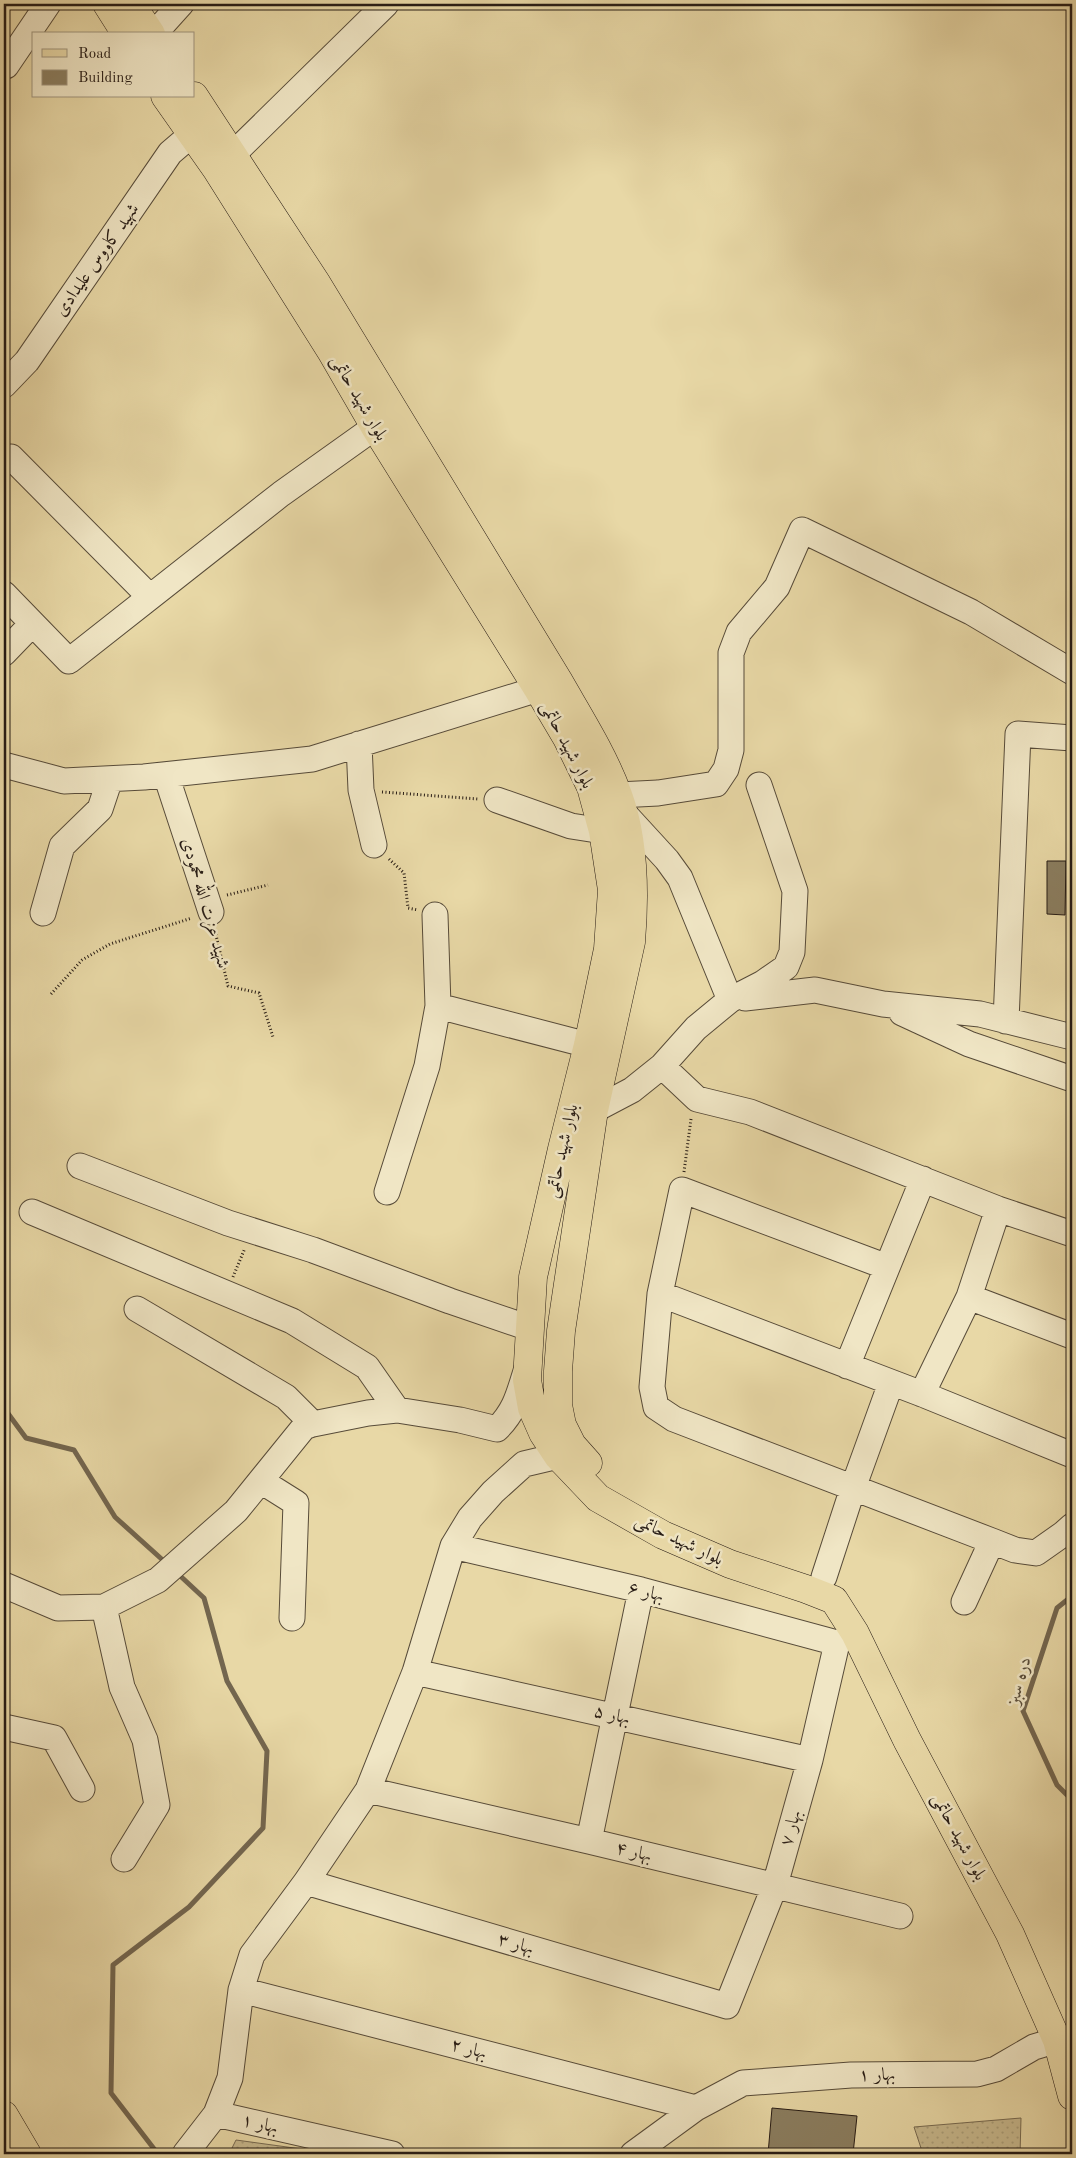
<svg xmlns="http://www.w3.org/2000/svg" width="1076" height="2158" viewBox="0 0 1076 2158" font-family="'Old Standard TT',Amiri,serif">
<defs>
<pattern id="grass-dots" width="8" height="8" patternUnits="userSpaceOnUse" patternTransform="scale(1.25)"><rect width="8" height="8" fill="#c7b88d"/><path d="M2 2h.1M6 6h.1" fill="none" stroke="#ab9e79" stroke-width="1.8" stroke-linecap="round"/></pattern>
</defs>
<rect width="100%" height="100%" fill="#e8d8a6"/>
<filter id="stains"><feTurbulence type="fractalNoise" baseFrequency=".004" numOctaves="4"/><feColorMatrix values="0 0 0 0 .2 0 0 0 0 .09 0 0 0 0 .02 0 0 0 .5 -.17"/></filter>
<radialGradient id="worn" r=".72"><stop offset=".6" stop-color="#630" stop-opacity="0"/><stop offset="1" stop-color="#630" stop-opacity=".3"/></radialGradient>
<path fill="url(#grass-dots)" stroke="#776a51" d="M1021,2118l-1,36h-97l-9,-27z
M236,2140l102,14h-109z"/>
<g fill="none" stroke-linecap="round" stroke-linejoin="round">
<path stroke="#73664f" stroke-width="5" d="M4,1408l22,30 48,12 41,67 51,46
M1072,1596l-15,12 -34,103 34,74 15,15
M158,2154l-47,-61 2,-128 76,-58 74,-79 4,-77 -40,-70 -23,-83 -28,-26"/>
</g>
<path fill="#8b7e60" stroke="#271c15" d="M1047,861h19l-1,54 -18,-1z
M772,2108l85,8 -4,38h-85z"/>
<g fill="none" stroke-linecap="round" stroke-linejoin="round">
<g stroke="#574b39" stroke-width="27">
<path id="minor" d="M154,34l27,-30
M4,65l2,1 42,-62
M219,168l167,-164
M4,385l23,-24 143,-208 21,-18
M11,457l139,140
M4,594l65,67 212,-167 94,-67
M4,653l28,-29
M359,744l2,46 13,55
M4,765l60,16 80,-4 168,-18 226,-70 18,-8
M166,775l45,137
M618,795l40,-2 58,-9 10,-15 5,-19v-97l8,-21 38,-45 25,-57 169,82 101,60
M497,800l74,26 32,5
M623,812l44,48 13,18 50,122
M43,913l19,-67 38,-37 10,-30
M745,998l70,-8 68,14 97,10 92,23
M438,1006l150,39
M902,1013l67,31 103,35
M1006,1021l12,-287 54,4
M662,1066l35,33 53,13 248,97 74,25
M594,1110l38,-20 30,-24 34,-38 34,-28 33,-17 23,-16 6,-15 3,-61 -36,-106
M80,1166l148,57 85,27 137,51 79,27
M387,1192l40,-126 11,-60 -3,-91
M32,1212l260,109 75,46 30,43
M887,1267l-205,-77 -22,104 -8,93 4,20 18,12 318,122
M660,1294l262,100 150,61
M969,1297l103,39
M137,1309l149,88 27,27
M847,1366l76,-187
M922,1394l47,-97 29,-88
M261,1481l35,22 -4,115
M453,1546l188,44 196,53
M824,1577l29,-89 38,-105
M4,1585l54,23 46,-1 54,-27 78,-69 68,-84 9,-3 55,-11 29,-3 63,10 37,9c19,-19 22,-36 30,-61
M964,1602l28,-61 23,9 21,3 27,-19 9,-8
M104,1607l18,80 23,53 12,65 -33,54
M415,1672l395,88
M4,1727l50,11 28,51
M368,1790l221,51 311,75
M589,1841l52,-251
M306,1882l421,124 48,-121 35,-125 27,-117
M241,1990l455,118
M216,2114l176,40
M185,2154l31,-40 14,-36 11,-88 11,-35 54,-73 62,-92 47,-118 38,-126 17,-28 23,-26 31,-28 34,-8
M633,2154l63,-46 47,-25 108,-8 126,-1 19,-5 38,-22 23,-7"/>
</g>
<g stroke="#271c15" stroke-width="29">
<path id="major" d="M107,4l19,30
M131,4l20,30
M165,96l52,74 114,181 44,76 163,262 29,49 24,49 12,44 9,59 -4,59 -20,96 -26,104 -29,128 -6,103 5,28 11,25 15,23 40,42 65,37 67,29 76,25 28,11 21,33 52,107 103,194 47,106 15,56
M194,96l123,188 241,396c21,37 45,74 60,115 17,46 17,99 13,147l-37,168 -33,221 -3,40v34l4,20 10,20 16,18
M4,2115l23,39"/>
</g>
<path stroke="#271c15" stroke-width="3" stroke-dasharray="1 2.5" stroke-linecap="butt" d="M382,792l96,7
M389,859l15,14 4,35 10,2
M227,895l41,-10
M215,931l13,55 31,7 14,44
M51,994l31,-34 28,-16 82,-26
M684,1172l7,-53
M233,1277l12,-29"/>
<use href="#minor" stroke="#f0e6c5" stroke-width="25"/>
<use href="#major" stroke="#e8d8a6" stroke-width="28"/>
</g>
<g text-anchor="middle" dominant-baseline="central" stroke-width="5" stroke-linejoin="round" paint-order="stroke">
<g font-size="18" fill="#271c15" stroke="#f0e6c5">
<text transform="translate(97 260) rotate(-55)">شهید کاووس علیدادی</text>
<text transform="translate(359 398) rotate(60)">بلوار شهید حاتمی</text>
<text transform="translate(567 745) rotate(63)">بلوار شهید حاتمی</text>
<text transform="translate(205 903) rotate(74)">شهید عزت الله محمودی</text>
<text transform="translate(562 1151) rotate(-77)">بلوار شهید حاتمی</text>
<text transform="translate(679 1540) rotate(26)">بلوار شهید حاتمی</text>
<text transform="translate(646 1592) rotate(14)">بهار ۶</text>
<text transform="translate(612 1715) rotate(13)">بهار ۵</text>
<text transform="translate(791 1828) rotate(-74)">بهار ۷</text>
<text transform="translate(959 1837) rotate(62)">بلوار شهید حاتمی</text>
<text transform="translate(634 1852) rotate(14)">بهار ۴</text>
<text transform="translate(516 1944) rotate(16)">بهار ۳</text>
<text transform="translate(469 2049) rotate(15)">بهار ۲</text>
<text transform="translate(877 2075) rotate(-1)">بهار ۱</text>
<text transform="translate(260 2124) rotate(13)">بهار ۱</text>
</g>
<g font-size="19" font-style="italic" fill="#5a4e3b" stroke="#f0e6c5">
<text transform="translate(1020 1681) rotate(-75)">دره سبز</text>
</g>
</g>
<rect width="1076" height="2158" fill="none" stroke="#e8d8a6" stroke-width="20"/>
<rect x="5" y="5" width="1066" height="2148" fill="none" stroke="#271c15" stroke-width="2.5"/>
<rect x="10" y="10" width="1056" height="2138" fill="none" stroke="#271c15"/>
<rect x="32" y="32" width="162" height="65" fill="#f0e6c5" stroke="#a0957f"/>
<rect x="42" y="49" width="25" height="8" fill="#e8d8a6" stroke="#a0957f"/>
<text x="78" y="58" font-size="15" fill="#271c15">Road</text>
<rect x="42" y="70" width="25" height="15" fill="#8b7e60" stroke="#a0957f"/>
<text x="78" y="82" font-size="15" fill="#271c15">Building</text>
<rect width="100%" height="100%" filter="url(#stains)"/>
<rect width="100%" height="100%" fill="url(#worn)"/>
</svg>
